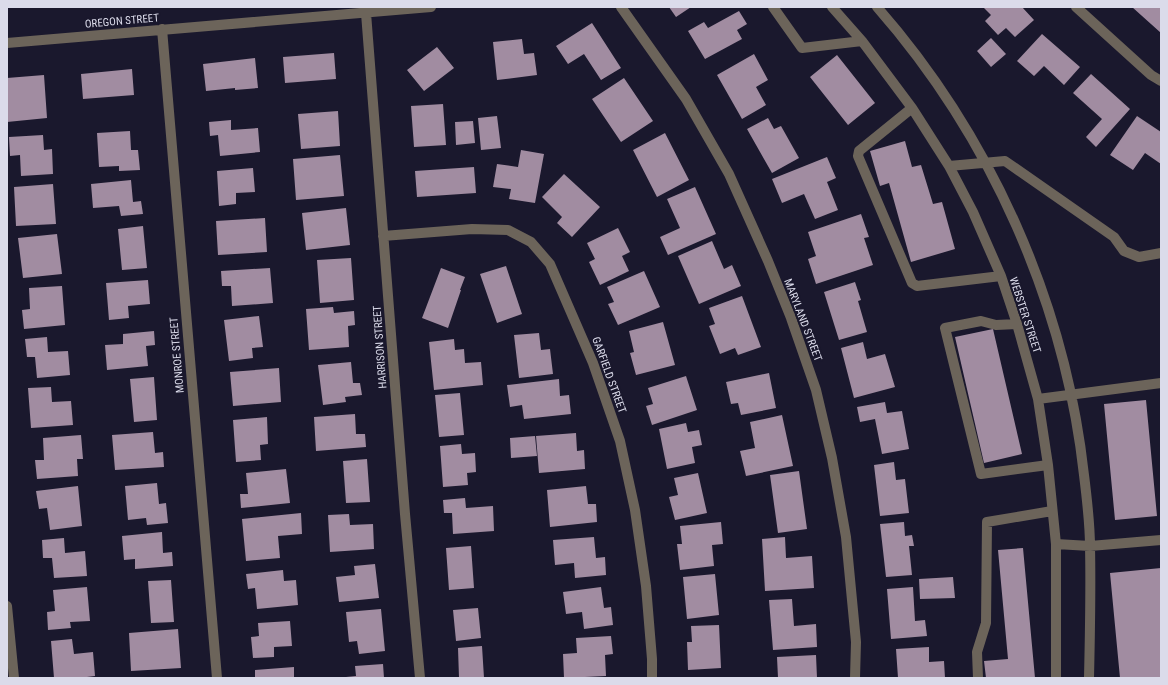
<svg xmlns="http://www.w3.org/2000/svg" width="1168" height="685" viewBox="0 0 1168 685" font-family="'Roboto Condensed',sans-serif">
<rect width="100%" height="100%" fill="#1a182d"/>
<path fill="#a18ca1" d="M669,7h22l-15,10z
M983,7h39l12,13 -19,17 -9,-9 -8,7 -13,-14 6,-6z
M1132,7h29v26z
M739,11l8,13 -10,6 5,9 -37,20 -17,-28 16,-9 4,6z
M592,23l29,45 -20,12 -17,-26 -16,10 -12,-18z
M1042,34l38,33 -16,18 -20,-19 -10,10 -17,-15z
M991,38l15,16 -15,13 -14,-16z
M522,39l2,15 10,-1 3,22 -40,5 -4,-38z
M437,47l17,21 -30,23 -17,-21z
M334,53l2,26 -51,4 -2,-26z
M754,54l14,26 -12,7 10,18 -24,14 -25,-44z
M837,55l38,48 -27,22 -38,-48z
M255,58l3,30 -23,2v-2l-29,3 -3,-27z
M132,69l2,26 -51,4 -2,-25z
M1091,74l39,35 -34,38 -10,-10 16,-18 -29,-26z
M44,75l3,43 -40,4v-44z
M624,78l29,43 -32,21 -29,-43z
M443,104l3,41 -32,2 -3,-41z
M338,111l2,35 -39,3 -3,-35z
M497,116l4,32 -20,2 -3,-32z
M1137,116l24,16v32l-16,-11 -12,17 -23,-15z
M768,118l6,11 7,-3 18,32 -27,15 -25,-44z
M231,120v10l27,-2 2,24 -40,4 -2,-21 -8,1 -1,-14z
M473,121l2,22 -19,2 -1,-23z
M130,131l1,19h7l2,20 -21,1v-5l-20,1 -2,-34z
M665,133l24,47 -32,17 -24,-47z
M43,135l1,15 8,-1 1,25 -32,2 -1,-21 -10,1 -1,-19z
M905,141l7,26 9,-2 12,39 9,-2 13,47 -44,13 -22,-79 -9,3 -10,-35z
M521,150l23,4 -9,49 -26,-4 2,-10 -18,-2 4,-23 21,3z
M340,155l4,41 -48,4 -3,-41z
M827,157l9,21 -9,4 11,28 -23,9 -11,-25 -22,9 -10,-24z
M474,167l2,26 -59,4 -2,-26z
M253,168l2,24 -19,1v11l-17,2 -2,-35z
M564,174l36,33 -28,30 -15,-14 5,-6 -20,-20z
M131,180l2,22 8,-1 2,13 -22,2 -2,-10 -26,2 -2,-24z
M53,184l3,40 -40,2 -2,-39z
M695,187l21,47 -48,21 -8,-18 20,-9 -13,-29z
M346,208l4,37 -44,5 -4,-37z
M861,214l8,23 -5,1 9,27 -57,19 -8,-25 8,-3 -8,-24z
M265,218l2,34 -49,3 -2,-34z
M143,226l4,42 -25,2 -4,-41z
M618,228l12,24 -8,4 7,15 -29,14 -11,-23 6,-3 -8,-16z
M57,234l5,40 -39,4 -5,-40z
M712,241l12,28 8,-4 9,21 -42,18 -21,-48z
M351,258l3,42 -34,3 -3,-43z
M506,266l16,48 -25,9 -17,-49z
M270,268l3,35 -41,3 -1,-20h-9l-1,-15z
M441,268l24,9 -5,13h1l-13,38 -26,-10z
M644,271l16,36 -42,18 -10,-21 6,-2 -7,-15z
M148,280l2,24 -22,2 1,12 -20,2 -3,-37z
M855,282l6,18 -3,1 9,31 -28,8 -15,-48z
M62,286l3,39 -41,4 -2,-19 8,-1 -1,-21z
M742,296l19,51 -23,8 -3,-7 -15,6 -11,-28 6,-2 -6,-16z
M333,307l1,6 20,-2 1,14 -7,1 1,21 -40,3 -3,-41z
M259,316l4,31 -11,1 1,10 -24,3 -5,-41z
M663,322l12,43 -39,10 -6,-22 4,-1 -5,-21z
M993,329l29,125 -38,9 -29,-126z
M154,331l1,14 -9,1 2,20 -41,4 -2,-25 18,-1v-10z
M539,333l2,17 9,-1 3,25 -34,4 -5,-43z
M47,337l1,15 20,-1 2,24 -33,3 -2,-21h-8l-2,-18z
M454,339l1,11 9,-1 1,14 16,-1 2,23 -49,5 -5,-48z
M863,342l4,17 18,-5 10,33 -41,11 -13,-50z
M351,362l2,21h7l2,12 -17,2 1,5 -23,3 -5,-40z
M279,368l2,34 -48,4 -3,-34z
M769,373l7,35 -35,7 -3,-12 -7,1 -5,-22z
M686,376l11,34 -45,15 -6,-19 7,-2 -5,-16z
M154,377l3,43 -23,2 -4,-43z
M559,379l1,17 9,-1 2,19 -47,5 -2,-14 -12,2 -3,-22z
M51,387l1,15 19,-1 2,24 -42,3 -3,-40z
M460,393l4,42 -25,2 -4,-42z
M1146,400l11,116 -42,4 -11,-116z
M885,402l2,11 15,-2 7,38 -27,5 -7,-35 -15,3 -3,-15z
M355,414l1,20h9l1,13 -50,4 -2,-34z
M782,415l11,51 -47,10 -6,-25 15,-3 -5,-26z
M267,417l1,27 -8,1 1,15 -25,2 -3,-42z
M686,423l2,9 11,-2 3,15 -10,2 3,16 -28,6 -8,-40z
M153,432l2,21 8,-1 1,15 -49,3 -3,-35z
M576,433l1,18 7,-1 1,19 -46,4 -3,-37z
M81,435l2,24h-6l1,17 -41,3 -2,-19h9l-1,-22z
M535,436l2,20 -26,2 -1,-20z
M461,444l1,10 13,-1 1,19 -9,1 1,12 -25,2 -3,-41z
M367,459l3,43 -24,1 -3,-42z
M894,462l2,18 9,-1 4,34 -29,3 -6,-51z
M286,469l4,34 -49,5 -1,-14h8l-2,-21z
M799,471l8,58 -29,4 -8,-58z
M698,473l9,40 -32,7 -6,-23 9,-2 -4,-17z
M157,483l2,21 7,-1 2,20 -21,2 -1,-7 -18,2 -3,-34z
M78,486l4,40 -32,4 -3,-22 -8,1 -3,-18z
M586,486l2,18h8l1,18 -47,5 -3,-37z
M465,498l1,10 27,-2 1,25 -41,3 -1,-21h-8l-1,-13z
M301,513l1,21 -24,2 2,22 -34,3 -4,-42z
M349,514l1,11 23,-1 1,25 -44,3 -2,-37z
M721,522l2,22 -11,1 2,21 -34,4 -3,-26h5l-2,-18z
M904,522l1,14 7,-1 2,11h-5l3,29 -26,2 -6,-53z
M162,532l1,21 9,-1 1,14 -38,3v-10l-11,1 -2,-24z
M594,537l2,21 9,-1 1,18 -31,3 -1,-15 -19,2 -2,-25z
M785,537l1,21 26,-2 2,32 -49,3 -3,-52z
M64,538l1,15 20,-2 2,25 -33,2 -2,-20h-9l-1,-18z
M471,546l3,42 -25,2 -3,-42z
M1023,548l12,130h-49l-2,-17 24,-2 -10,-109z
M375,564l4,34 -40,4 -3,-25 19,-2 -1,-9z
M1161,568v110h-41l-10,-105z
M283,570l1,11 12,-1 2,25 -41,4 -2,-21 -7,1 -2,-15z
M715,574l4,41 -32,4 -4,-42z
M953,577l2,21 -35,1 -1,-20z
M171,580l3,42 -23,1 -3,-42z
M87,587l3,34 -20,1 1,6 -23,2 -1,-18 8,-1 -2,-21z
M601,587l3,21 7,-1 2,18 -29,4 -2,-17 -16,2 -3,-22z
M913,587l2,34 10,-1 2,16 -36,3 -4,-50z
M792,599l2,27 22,-2 1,23 -44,3 -4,-50z
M478,608l3,30 -25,3 -3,-31z
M381,609l4,42 -26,3 -2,-13 -8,1 -3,-30z
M290,621l2,25 -18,1v10l-21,1 -2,-21 8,-1 -1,-13z
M719,625l2,43 -33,2 -1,-28h5l-1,-16z
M178,629l3,39 -50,3 -2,-38z
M611,636l2,18 -8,1 1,21 -42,2 -1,-24 14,-1 -1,-15z
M72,639l2,15 19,-2 2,24 -16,2h-25l-3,-37z
M482,646l2,32h-25l-1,-30z
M929,647v15l15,-1 1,17h-47l-2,-29z
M816,655l1,23h-39l-1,-21z
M383,664l1,14h-38v-1l10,-1 -1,-10z
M294,667v11h-39v-8z"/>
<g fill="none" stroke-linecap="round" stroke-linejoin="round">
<path stroke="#6c645a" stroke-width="10" d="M621,7l65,92 43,75 39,87 23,57 25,72 16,68 14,79 10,105 -1,36
M773,7l29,41 60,-7
M832,7l30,34 50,67 37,58 24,46 28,64 16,48 21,75 10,66 8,79v134
M877,7c114,130 188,296 207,468 3,24 6,48 6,72 1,44 0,87 -1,131
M1076,7l75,68 10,6
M366,13l39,501 15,164
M162,29l55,649
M7,43l424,-36
M912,108l-53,43 -1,5 54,127 5,3 84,-10
M949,166l56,-5 109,76 10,14 15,6 22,-4
M383,236l89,-7 36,1 23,12 19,22 43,99 27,78 15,69 11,76 6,73v19
M1017,324l-21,1 -15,-4 -36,7 36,146 67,-9
M1038,399l123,-16
M1056,544l34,2 71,-6
M7,606l7,72
M978,678l-1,-26 9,-29 1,-101 65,-11"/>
</g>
<g text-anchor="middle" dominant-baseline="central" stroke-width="4" stroke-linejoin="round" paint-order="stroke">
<g font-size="11" fill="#dbdbea" stroke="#1a182d">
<text transform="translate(122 21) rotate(-5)">OREGON STREET</text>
<text transform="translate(1025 315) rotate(72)">WEBSTER STREET</text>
<text transform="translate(803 320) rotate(69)">MARYLAND STREET</text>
<text transform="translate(380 347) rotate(-94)">HARRISON STREET</text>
<text transform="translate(177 355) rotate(-95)">MONROE STREET</text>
<text transform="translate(609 375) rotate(70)">GARFIELD STREET</text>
</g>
</g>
<rect width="1168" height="685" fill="none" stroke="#dbdbea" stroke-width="16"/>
</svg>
